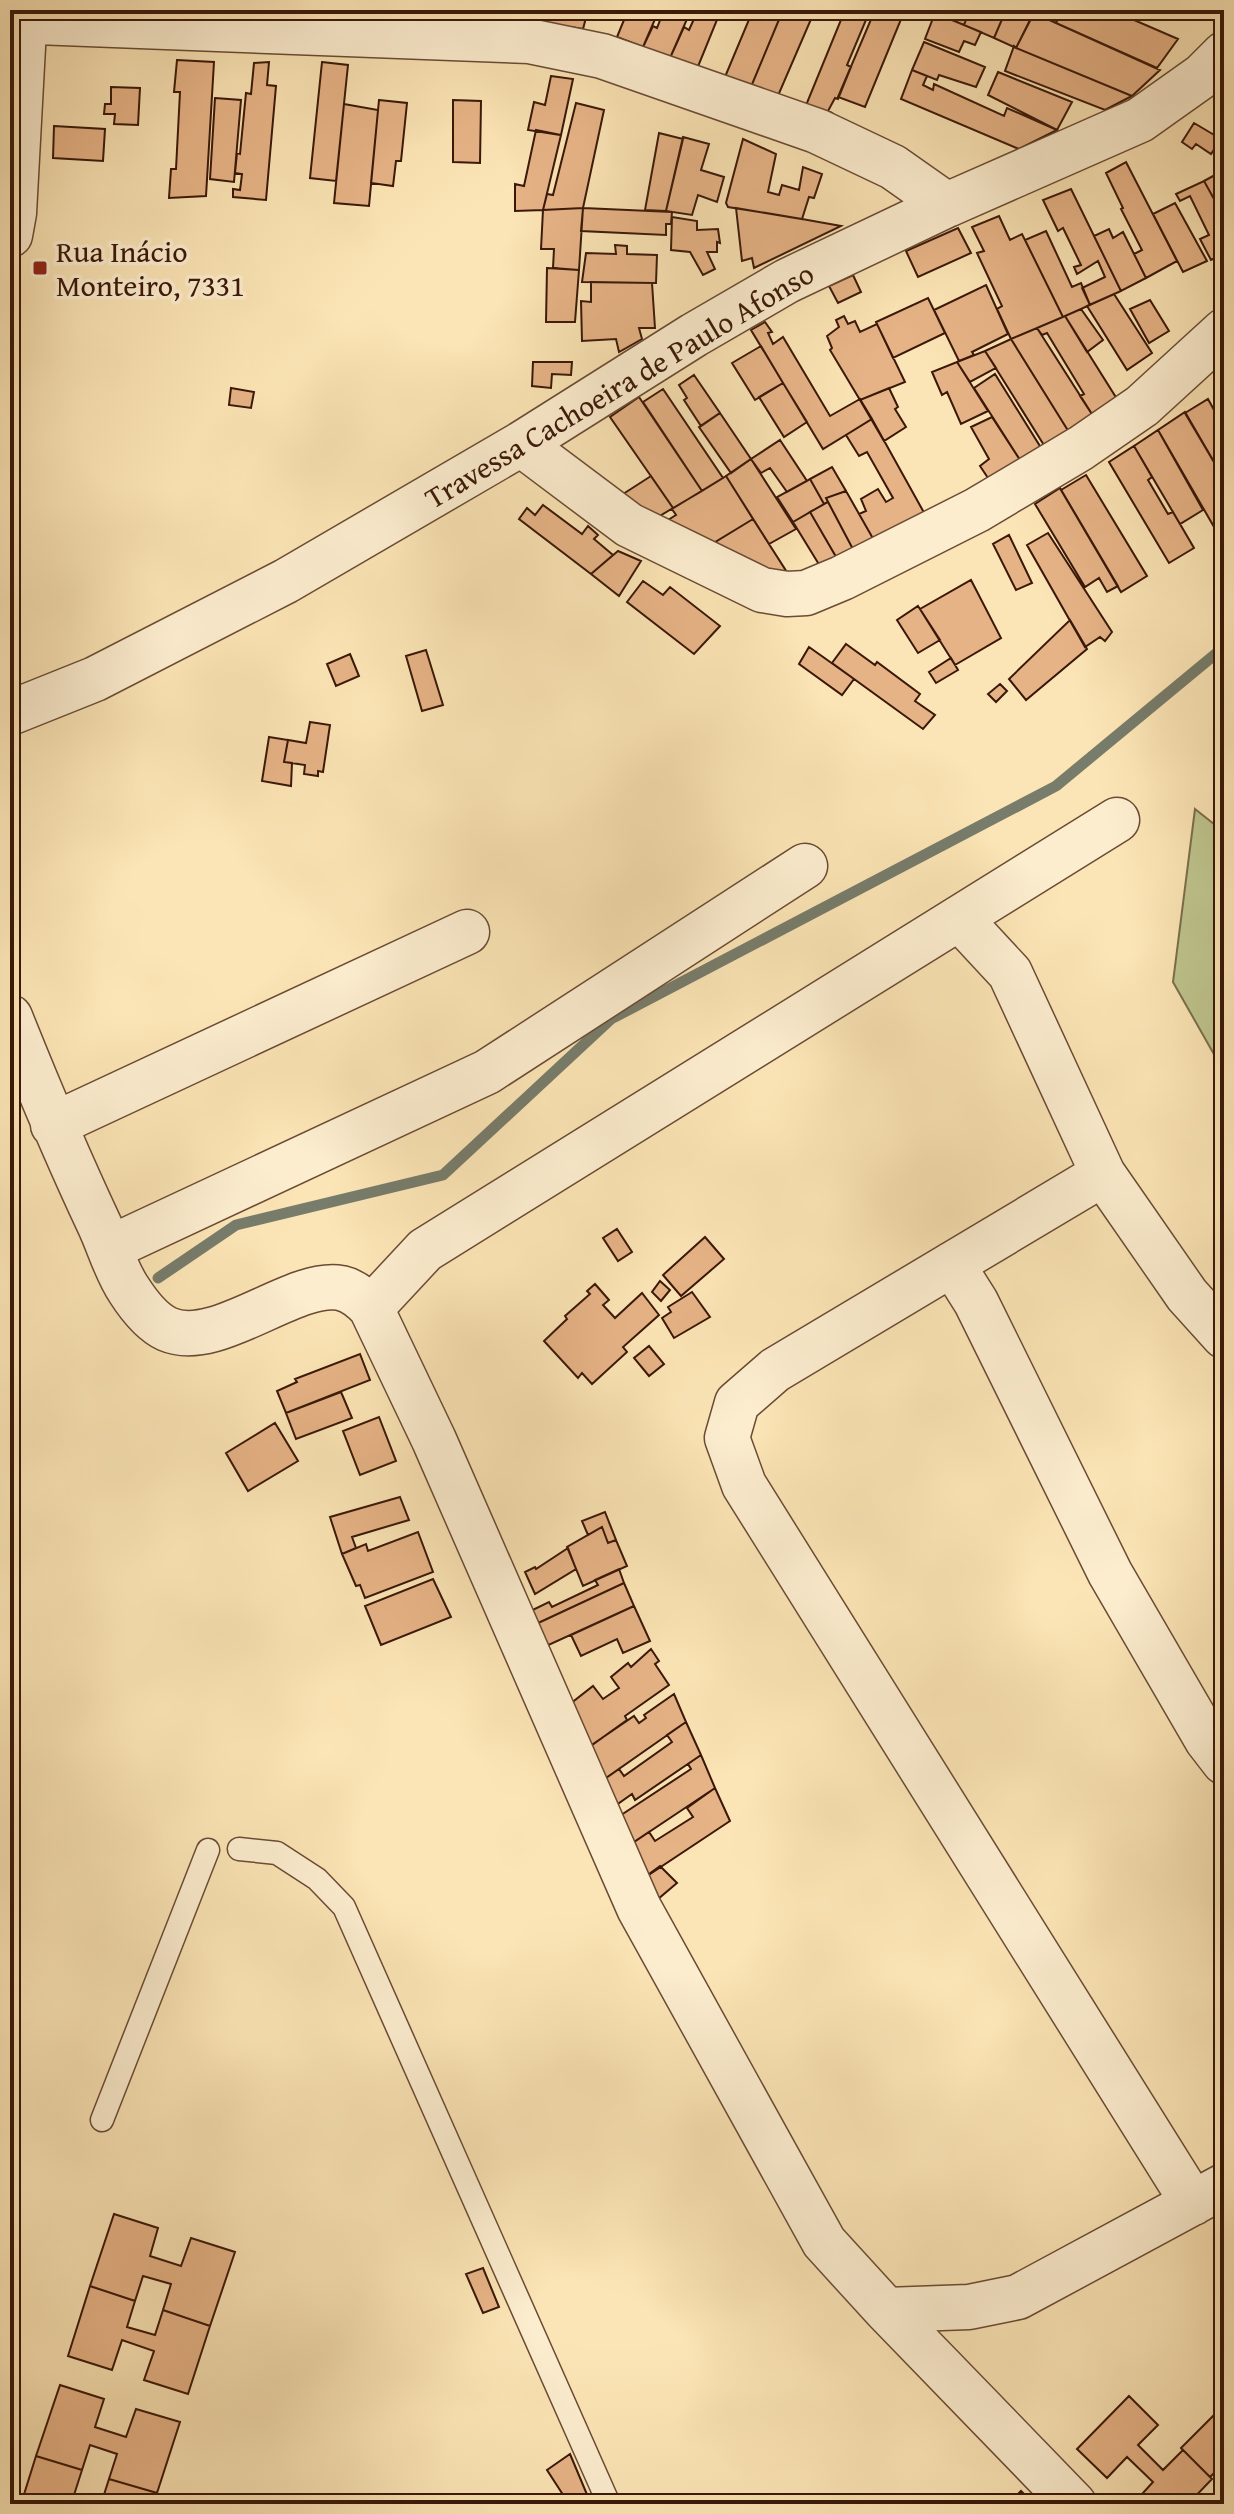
<svg xmlns="http://www.w3.org/2000/svg" width="1234" height="2514" viewBox="0 0 1234 2514" font-family="'Gentium Book Plus',serif">
<rect width="100%" height="100%" fill="#fbe4b5"/>
<filter id="stains"><feTurbulence type="fractalNoise" baseFrequency=".0025" numOctaves="4"/><feColorMatrix values="0 0 0 0 .2 0 0 0 0 .09 0 0 0 0 .02 0 0 0 .5 -.17"/></filter>
<radialGradient id="worn" r=".72"><stop offset=".6" stop-color="#630" stop-opacity="0"/><stop offset="1" stop-color="#630" stop-opacity=".3"/></radialGradient>
<path fill="#bec48d" stroke="#7c6e4b" stroke-width="2" d="M1195,809l29,23v240l-51,-90z"/>
<g fill="none" stroke-linecap="round" stroke-linejoin="round">
<path stroke="#777c6b" stroke-width="11" d="M158,1278l78,-53 207,-50 168,-156 445,-233 168,-139"/>
</g>
<path fill="#e6b386" stroke="#3a1809" stroke-width="2" d="M362,10h38v3z
M545,10h43l-5,19 -39,-6z
M628,10h31l-16,37 -26,-10z
M664,10h27l-21,48 -27,-11 10,-21 4,2z
M698,10h23l-24,59 -27,-11 14,-31 5,3z
M753,10h30l-35,84 -26,-10z
M783,10h32l-41,95 -26,-11z
M845,10h30l-2,7 -5,-2 -21,50 4,2 -13,32 -3,-1 -7,13 4,2 -5,13 -25,-11z
M875,10h24l5,2 -39,95 -27,-10z
M937,10h33l-6,15 -29,-12z
M970,10h36l-12,28 -30,-13z
M1006,10h29l-19,38 -22,-10z
M1062,10h49l67,29 -21,29 -101,-45z
M935,13l46,19 -6,13 -11,-4 -5,11 -34,-13z
M1034,13l22,10 104,47 -28,26 -116,-48z
M924,42l61,25 -9,20 -37,-12 -2,5 -25,-10z
M1014,46l2,2 116,48 -27,14 -100,-39z
M177,60l37,2 -8,134 -37,2 2,-29h5l4,-77h-6z
M269,62l-2,23 9,1 -10,114 -33,-3v-8l7,1 2,-16 -7,-1 2,-20 3,1 6,-61 5,1 3,-31z
M322,62l26,3 -12,116 -26,-3z
M912,70l15,6 -4,9 10,5 1,-6 70,32 3,-8 50,22 -38,19 -118,-50z
M998,72l74,30 -15,28 -69,-35z
M551,76l22,3 -12,56 -33,-5 6,-28 11,3z
M111,87l29,1 -2,37 -24,-1 1,-10h-11l1,-10h6z
M215,98l26,2 -7,82 -24,-3z
M379,100l28,3 -6,58h-5l-3,25 -22,-3z
M453,100l28,1 -1,62 -27,-1z
M576,103l28,7 -21,98 -40,2 4,-16 6,1z
M344,104l34,6 -9,96 -35,-3z
M1194,123l27,16 -10,15 -15,-10 -4,5 -10,-7z
M54,126l51,3 -2,32 -50,-3z
M536,130l25,5 -18,75 -28,1v-27l9,2z
M659,133l24,6 -17,72 -21,-1z
M683,137l26,7 -8,26 23,7 -7,25 -19,-7 -6,20 -26,-4z
M743,139l33,15 -8,38 11,3 3,-10 17,5 4,-23 19,7 -8,24 -5,-1 -7,22 -74,-12 -2,-4z
M1126,162l51,99 -31,17 -12,-24 8,-4 -21,-41 2,-1 -17,-35z
M1224,170v47l-20,-36z
M1204,181l20,36v43l-3,-5 -10,5 -11,-21 9,-4 -19,-39 -10,5 -4,-7z
M1071,189l50,102 -31,14 -8,-17 23,-11 -7,-16 -21,13 -3,-7 7,-2 -18,-37 -5,3 -15,-31z
M1175,203l32,58 -24,11 -30,-58z
M583,208l-4,62 -26,-2 1,-19h-13l2,-39z
M583,208l89,4 -1,12h-5v11l-85,-4z
M736,208l66,11 39,7 -87,42 -2,-10 -10,3z
M999,216l11,24 12,-6 41,83 -52,22 -14,-30 5,-3 -25,-53 7,-2 -12,-24z
M672,217l25,4v9l21,-1 2,14 -3,-1v10h-10l8,17 -12,6 -13,-23 -19,-2z
M958,228l13,25 -53,24 -12,-26z
M1109,229l4,9 10,-6 23,46 -25,13 -27,-55z
M1046,231l26,56 9,-4 9,22 -27,12 -38,-77z
M615,245l12,1v8l30,1 -1,28 -74,-1 4,-29 30,1z
M547,268l32,2 -4,52h-29z
M853,275l8,17 -23,11 -9,-17z
M591,282l61,1 3,45h-16l3,11 -23,13 -3,-13 -34,2 -1,-40 10,1z
M986,285l22,49 -36,18 2,3 -15,6 -25,-51z
M1114,294l38,59 -25,17 -40,-64z
M928,298l17,35 -52,25 -17,-36z
M1150,300l19,31 -20,12 -19,-34z
M1081,309l22,31 -16,12 -22,-36z
M844,316l4,8 7,-3 5,11 17,-8 28,58 -45,18 -30,-50 2,-2 -5,-12 12,-9 -3,-7z
M1065,316l57,91 -25,15 -17,-26 4,-2 -37,-61 -5,2 -5,-7z
M765,322l7,10 -4,1 5,11 10,-7 47,79 30,-17 12,20 -49,30 -72,-119z
M1037,328l60,94 -25,15 -61,-98z
M1011,339l61,98 -20,21 -67,-107z
M761,346l22,37 -28,17 -23,-37z
M985,351l11,17 -26,14 -13,-20z
M533,362h39l-1,13 -19,-1 -1,14 -19,-2z
M957,362l31,49 -27,13 -14,-32 -5,3 -10,-23z
M995,374l48,77 -21,12 -48,-75z
M694,375l26,38 -19,13 -17,-26 3,-2 -8,-13z
M783,383l24,39 -23,15 -25,-40z
M231,388l23,4 -3,16 -22,-3z
M889,388l9,19 -3,2 11,18 -22,14 -24,-41z
M663,389l60,89 -21,13 -59,-89z
M639,397l63,94 -29,17 -63,-91z
M1208,399l11,20 -3,3 8,14v30l-6,3 -33,-56z
M1185,412l39,67v58l-3,2 -63,-109z
M720,413l31,46 -20,14 -32,-46z
M992,417l30,46 -32,18 -10,-15 9,-7 -18,-32z
M872,419l55,99 -52,24 -16,-28 7,-3 -5,-12 17,-10 8,13 7,-4 -26,-46 -8,4 -13,-21z
M1158,430l45,80 -23,14 -46,-78z
M780,440l27,41 -20,11 -17,-24 -9,5 -10,-14z
M1134,446l18,31 -4,3 20,34 5,-2 21,36 -25,15 -60,-101z
M751,459l45,70 -27,15 -43,-68z
M832,467l14,24 -20,7 2,4 -4,2 -14,-25z
M1086,475l61,101 -26,16 -60,-102z
M651,476l22,32 -20,12 -33,-24z
M726,476l27,43 -51,31 -42,-25 16,-10 -4,-6z
M810,479l14,25 -31,18 -16,-25z
M1060,488l58,98 -11,6 -8,-14 -14,9 -50,-83z
M846,491l29,51 -20,11 -29,-55z
M828,502l27,51 -16,9 -29,-50z
M543,505l39,29 6,-8 10,9 -4,4 19,16 -22,19 -72,-55 8,-11 8,7z
M810,512l29,50 -16,9 -30,-49z
M753,519l37,58 -70,-24 -8,-9z
M1048,533l64,99 -7,9 -5,-4 -15,10 -58,-102z
M1009,535l23,48 -16,7 -23,-46z
M618,551l23,10 -22,35 -28,-22z
M971,580l30,58 -46,27 -35,-56z
M643,581l20,14 7,-8 50,39 -26,28 -67,-52z
M918,606l22,34 -22,13 -21,-33z
M1070,620l17,29 -61,51 -17,-21z
M846,644l29,21 2,-3 43,32 -5,7 20,14 -12,14 -91,-66z
M809,647l45,32 -12,16 -43,-31z
M426,650l17,55 -21,6 -16,-55z
M350,654l9,22 -23,10 -9,-22z
M951,658l7,12 -22,13 -7,-11z
M1000,684l7,7 -11,11 -8,-8z
M310,722l20,3 -7,47 -5,-1v5l-14,-2 1,-9 -21,-3 4,-22 18,3z
M269,737l19,3 -4,22 8,1 -1,23 -29,-5z
M617,1229l15,23 -14,9 -15,-23z
M705,1237l19,22 -43,37 -18,-21z
M660,1281l10,9 -9,11 -9,-9z
M595,1284l14,16 -6,5 12,13 27,-25 17,22 -36,32 4,5 -35,32 -10,-11 -4,5 -34,-37 23,-22 -2,-3 25,-22 -3,-3z
M692,1292l18,25 -36,21 -12,-20 9,-6 -3,-5z
M649,1346l15,18 -15,12 -15,-18z
M360,1354l10,26 -84,33 -9,-22 20,-9 -2,-3z
M341,1392l11,26 -56,21 -10,-26z
M379,1417l17,44 -36,14 -17,-44z
M275,1423l23,38 -50,30 -22,-38z
M400,1497l9,23 -57,17 4,11 -14,6 -12,-37z
M605,1512l11,28 -8,3 -6,-16 -14,8 -6,-14z
M602,1527l6,16 8,-3 11,26 -44,20 -16,-39z
M418,1532l15,40 -68,26 -5,-13 -4,1 -14,-32 24,-10 2,7z
M568,1548l8,21 -41,25 -10,-22 10,-5 1,2z
M619,1569l5,14 -103,48 -5,-13 33,-16 3,5 46,-22 -3,-5z
M433,1579l18,38 -70,28 -16,-39z
M624,1583l10,23 -103,47 -10,-22z
M634,1606l16,35 -27,12 -6,-14 -36,17 -10,-21z
M651,1649l8,12 -4,3 14,21 -44,31 2,4 -35,25 -27,-37 28,-22 10,13 16,-11 -8,-11 17,-14 3,4z
M674,1694l12,28 -90,63 -16,-32 54,-37 5,7 7,-5 -2,-3z
M686,1722l15,33 -66,45 -3,-6 -20,14 -16,-23 23,-16 5,7 48,-34 -5,-7z
M701,1755l14,33 -90,60 -13,-27 79,-52 -3,-5z
M715,1788l15,33 -89,59 -16,-32 24,-16 6,9 38,-24 -6,-9z
M660,1866l17,17 -19,16 -17,-19z
M114,2214l44,14 -8,28 31,10 10,-28 44,14 -25,74 -47,-16 8,-26 -28,-8 -8,25 -45,-15z
M483,2268l16,39 -16,6 -17,-39z
M90,2286l45,15 -8,26 28,8 8,-25 47,16 -22,68 -44,-14 10,-29 -32,-11 -10,30 -44,-14z
M60,2385l44,14 -9,28 31,10 10,-28 44,13 -23,71 -48,-14 8,-25 -27,-9 -8,25 -46,-14z
M1129,2396l29,29 -20,20 25,25 20,-20 29,29 -24,25h-55l20,-22 -26,-25 -20,21 -30,-29z
M1224,2405v58l-14,14 -29,-29z
M570,2454l21,50h-22l-22,-34z
M36,2456l46,14 -8,25 27,9h-80z
M109,2479l48,14 -4,11h-52z
M1021,2491l13,13h-18l-4,-4z"/>
<g fill="none" stroke-linecap="round" stroke-linejoin="round">
<g stroke="#6a4b34" stroke-width="25">
<path id="lane" d="M239,1849l38,4 40,26 27,28 265,597
M102,2120l106,-270"/>
</g>
<g stroke="#6a4b34" stroke-width="47">
<path id="street" d="M10,21l519,20 73,15 215,75 76,36 54,38
M10,235l4,-22 11,-203
M521,444l108,81 133,65 25,4 19,-1 36,-15 135,-68 104,-62 61,-42 82,-75
M10,713l85,-34 191,-98 235,-137 173,-109 93,-54 160,-76 193,-85 62,-44 22,-22
M959,918l51,55 93,201 84,121 37,41
M10,1017c28,70 57,139 89,207 10,21 17,47 30,66 9,14 23,32 38,39 50,22 126,-50 174,-41 13,3 22,11 30,20l63,132 205,468 185,334 62,68 83,-3 49,-10 206,-111
M53,1125l414,-193
M1103,1174l-328,196 -38,33 -10,35 17,47 449,718
M110,1248l377,-176 318,-206
M952,1264l24,38 134,271 97,167 17,22
M371,1308l54,-58 692,-430
M886,2310l188,194"/>
</g>
<use href="#lane" stroke="#fcedcf" stroke-width="22"/>
<use href="#street" stroke="#fcedcf" stroke-width="44"/>
</g>
<rect fill="#8f2418" stroke="#fcedcf" stroke-width="3" x="32" y="260" width="16" height="16" rx="4"/>
<g text-anchor="middle" dominant-baseline="central" stroke-width="7" stroke-linejoin="round" paint-order="stroke">
<g font-size="30" fill="#3a1809" stroke="#fcedcf" text-anchor="start">
<text x="56" y="251">Rua Inácio<tspan x="56" dy="34">Monteiro, 7331</tspan></text>
</g>
<g font-size="30" fill="#3a1809" stroke="#fcedcf">
<text transform="translate(619 385) rotate(-31)">Travessa Cachoeira de Paulo Afonso</text>
</g>
</g>
<rect width="1234" height="2514" fill="none" stroke="#fbe4b5" stroke-width="40"/>
<rect x="12" y="12" width="1210" height="2490" fill="none" stroke="#3a1809" stroke-width="4"/>
<rect x="20" y="20" width="1194" height="2474" fill="none" stroke="#3a1809" stroke-width="2"/>
<rect width="100%" height="100%" filter="url(#stains)"/>
<rect width="100%" height="100%" fill="url(#worn)"/>
</svg>
